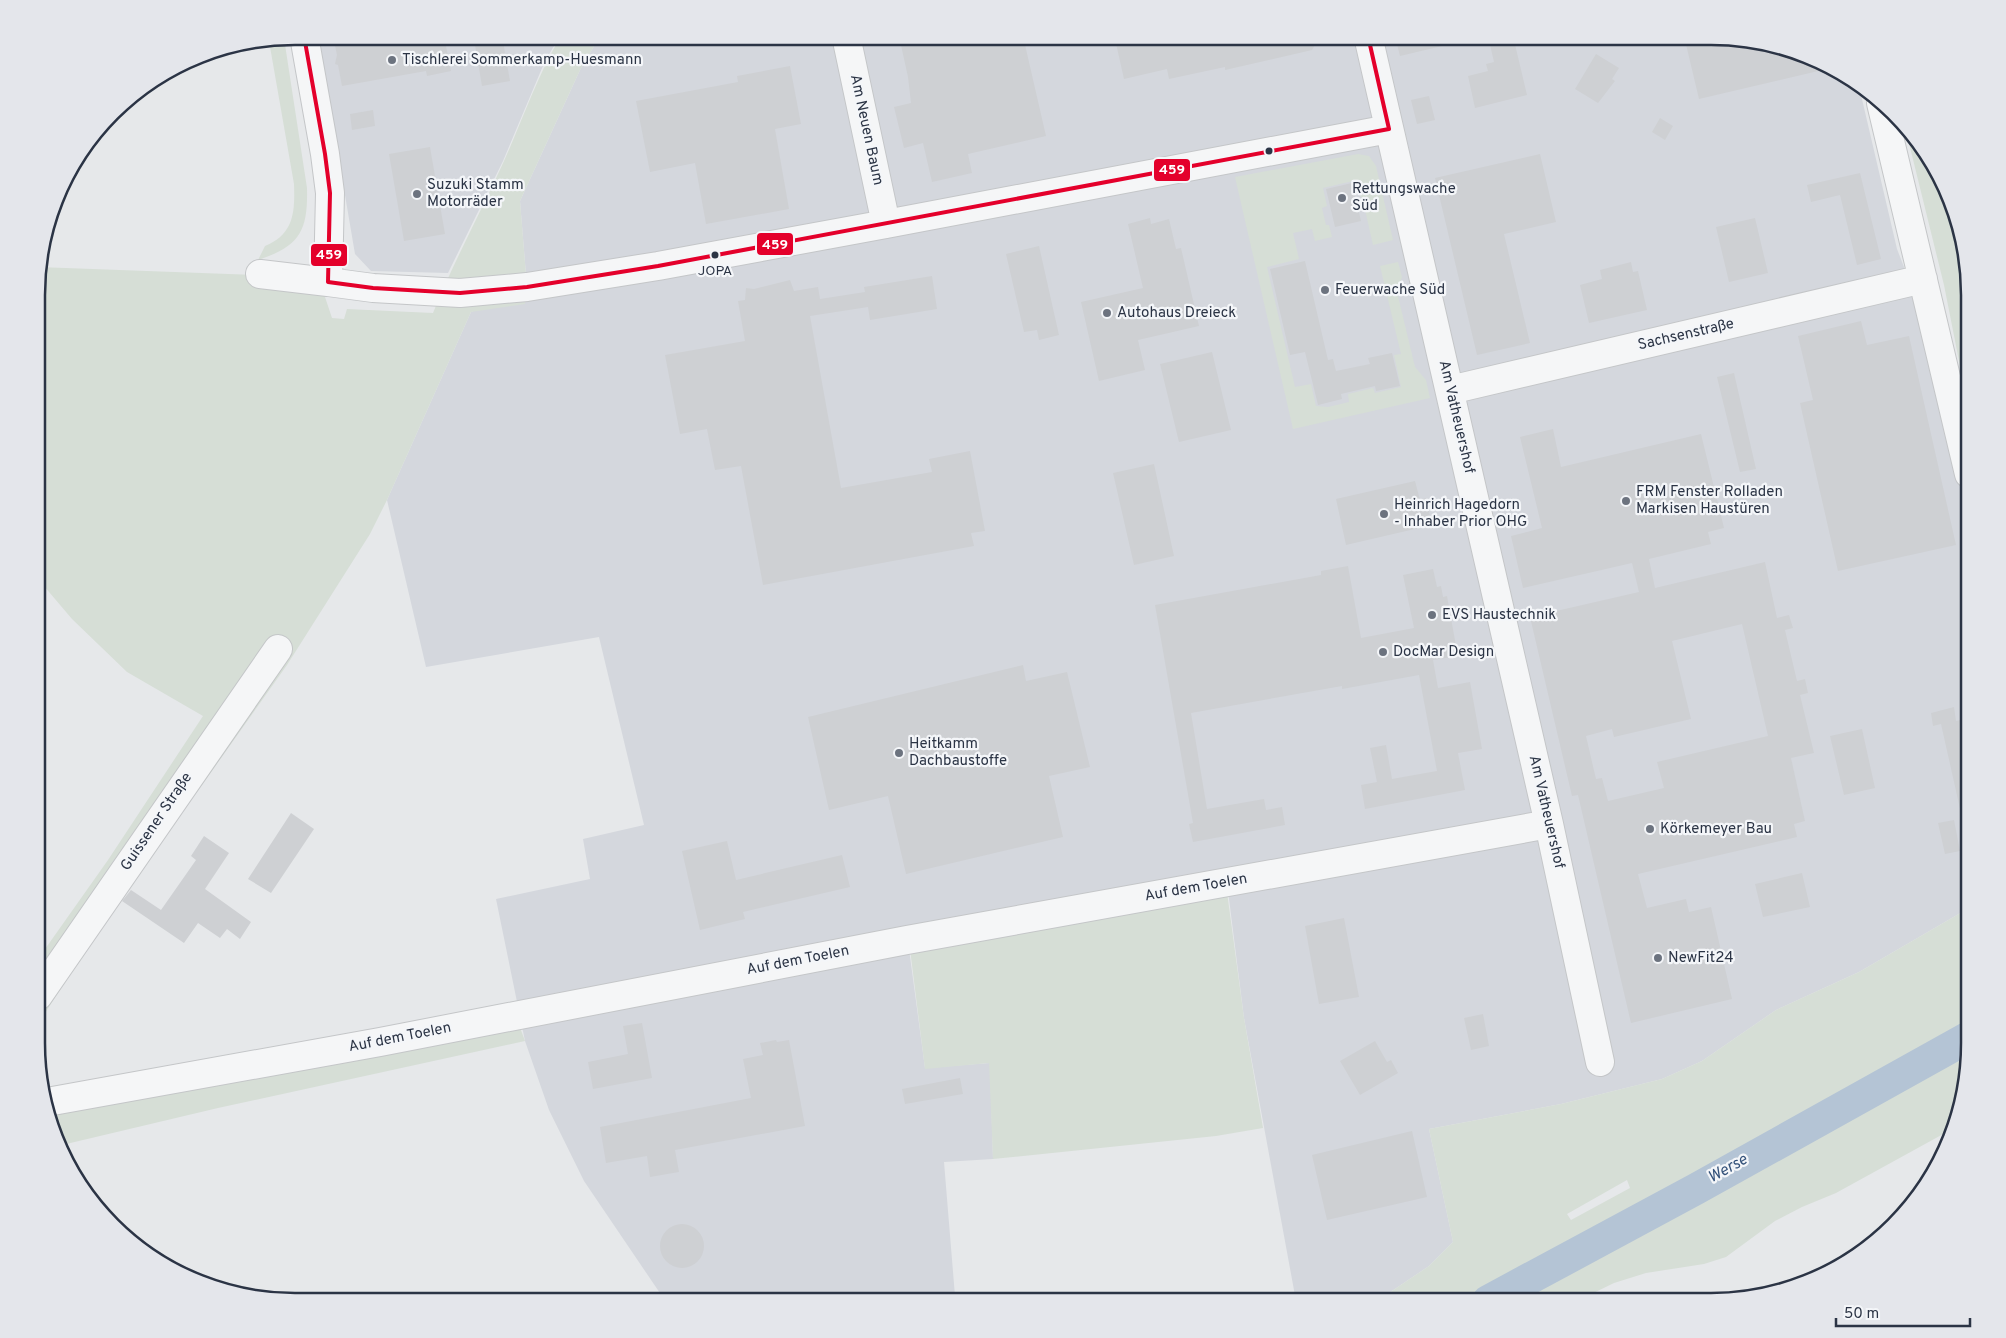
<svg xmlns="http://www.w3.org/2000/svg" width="2006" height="1338" viewBox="0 0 2006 1338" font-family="Overpass,sans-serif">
<rect width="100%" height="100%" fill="#e6e8ea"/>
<path fill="#d4d7dd" d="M318,36h242l-15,25 -42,100 -55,112 -77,-2 -16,-17z
M600,36h1112l82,14 61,30 3,2 39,167 26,67 46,193v399l-110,64 -83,38 -74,51 -40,18 -101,25 -132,25 24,113 -24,24 -52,35h-81l-52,-283 -16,-127 -319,58 16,119 65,-5 3,96 -49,3 11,134 -23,6h-266l-82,-121 -35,-71 -24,-69 -29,-142 94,-20 -7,-40 61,-14 -45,-188 -173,30 -39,-167 84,-188 56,-25 -7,-86 60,-131z"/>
<path fill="#d6ded6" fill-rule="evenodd" d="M561,36h39l-20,34 -60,131 7,86 -2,17 -54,8 -84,188 -17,34 -83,131 -197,278 -52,81v-65l70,-99 95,-144 -76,-44 -55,-53 -34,-40v-312l220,8v13l66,6 8,24 12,1 3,-10 86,4c21,-52 48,-101 71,-152 19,-42 33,-85 57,-125z
M284,38l23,150c1,43 -7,58 -49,72l7,-14c29,-12 30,-34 29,-62l-25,-143z
M1904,123c37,39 61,101 65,155 3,30 0,61 0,91l-8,2 -17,-86z
M1358,154l11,2 7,10 17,74 -20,5 -10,-44 -10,-20 -30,7 4,18 -5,2 4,17h3l3,12 -17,4 -3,-12 -19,4 6,26 -32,8 28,120 16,-3 5,22 12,1 21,-5 -1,-8 25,-6 2,5 26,-6 -7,-32 7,-1 -21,-88 18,-4 4,15 -5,15 18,75 11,13 4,18 -137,31 -58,-252z
M1227,892l17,126 19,110 -47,8 -223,23 -4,-96 -64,6 -15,-120z
M1969,908v152l-13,67 -120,66 -34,14 -27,14 -49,36 -22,7 -58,9 -32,10 -37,18h-69l149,-82 -7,-14 -180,96h-93l52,-35 24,-24 -24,-113 132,-25 101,-25 40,-18 74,-51 83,-38zM1627,1180l3,8 -59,32 -4,-6z
M519,1025l6,16 -307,67 -156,37 -13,-38z"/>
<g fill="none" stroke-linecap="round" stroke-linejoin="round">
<path stroke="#b4c4d5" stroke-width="32" d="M1488,1301l208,-112 273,-152"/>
</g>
<path fill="#ced0d3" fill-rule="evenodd" d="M333,36h111l7,35 -24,5 -1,-5 -84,15 -4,-21 -3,-1 2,-9z
M899,36h124l23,100 -78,18 4,19 -40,9 -9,-39 -19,5 -10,-41 17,-4 -3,-26z
M1120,36h200l-8,14 -87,20v-3l-56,12 -2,-10 -43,10 -9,-40 6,-1z
M1395,36h63l1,6 -59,14z
M1488,36h25l14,59 -52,13 -7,-32 20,-5 -2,-7 8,-2z
M1684,36h28l82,14 37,18 -132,31z
M503,41l7,40 -28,5 -7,-41z
M1596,54l23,14 -7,11 3,2 -17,22 -23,-14z
M790,66l11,58 -26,5 14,80 -83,15 -11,-61 -45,9 -14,-71 102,-19 -1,-6z
M1429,96l6,24 -18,4 -6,-24z
M373,110l2,16 -23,4 -2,-16z
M1660,118l13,8 -8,14 -13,-8z
M430,147l15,87 -41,7 -15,-87z
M1540,154l16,68 -52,12 26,109 -53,12 -42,-177z
M1860,173l21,86 -24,6 -17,-70 -29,7 -4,-17z
M1352,183l9,38 -26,6 -9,-38z
M1150,218l1,6 18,-5 7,30 5,-1 18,78 -61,14 7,30 -46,11 -18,-79 62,-14 -15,-64z
M1755,218l13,55 -39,9 -13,-55z
M1039,246l20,89 -20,5 -2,-10 -13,2 -18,-78z
M1305,261l23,99 5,-1 3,12 34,-7 -2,-6 24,-5 8,33 -24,5 -1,-5 -34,8 1,5 -24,6 -13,-53 -15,3 -20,-86z
M1631,262l2,10 5,-1 9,39 -58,13 -9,-38 22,-6 -2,-9z
M932,276l5,33 -67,11 -2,-13 -58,9 31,172 91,-16 -3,-13 41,-8 15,80 -14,2 3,13 -211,39 -22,-119 -26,4 -8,-41 -27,5 -15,-79 80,-14 -7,-40 7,-1 1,-12 8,1 36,-9 4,11 24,-4 2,12 45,-7 -1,-5z
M1861,321l6,24 42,-9 47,209 -118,26 -38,-168 13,-3 -15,-64z
M1212,352l19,78 -52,12 -19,-78z
M1734,373l22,96 -16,3 -23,-95z
M1553,429l8,38 140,-33 23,94 -16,4 3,12 -62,15 6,29 110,-26 12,56 12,-3 4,13 -8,2 12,51 8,-2 3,14 -8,2 14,58 -23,5 14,63 -11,3 3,13 -159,37 9,34 39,-9 3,13 22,-5 21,92 -101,24 -53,-228 -6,1 -42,-179 109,-25 -7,-29 -109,25 -12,-52 31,-8 -22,-91zM1742,624l26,112 -111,26 7,26 -56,13 -6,-23 -6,1 -10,-43 26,-7 2,8 77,-18 -19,-78z
M1154,464l20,92 -40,9 -21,-92z
M1415,481l5,19 6,-2 6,27 -86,20 -10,-46z
M1348,566l13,72 53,-10 -11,-53 30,-6 4,18 4,-1 2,11 4,-1 9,50 -6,1 2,10 -19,3 5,28 32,-6 12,67 -24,4 7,37 -100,19 -4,-24 16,-3 -7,-34 16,-3 6,34 45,-8 -18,-96 -77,14v-3l-151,27 16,96 57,-10 2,11 16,-3 3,18 -92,17 -4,-18 4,-1 -38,-218 166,-30v-4z
M1023,665l3,16 41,-9 23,95 -41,9 14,61 -157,37 -18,-78 -59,14 -21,-93z
M1954,707l2,14 13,-3v103l-6,1 -22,-98 -8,2 -2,-13z
M1862,729l13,59 -31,7 -14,-59z
M291,813l23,16 -43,64 -23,-14z
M1954,820l6,31 -15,3 -7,-31z
M204,836l25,17 -24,36 46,33 -11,17 -13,-10 -7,9 -22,-15 -14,20 -62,-42 9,-11 30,20 35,-50 -5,-4z
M727,841l9,39 106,-25 8,32 -107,25 2,7 -45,11 -18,-79z
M1802,873l8,34 -47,10 -8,-33z
M1344,918l15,79 -40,7 -14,-78z
M1483,1014l6,32 -18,4 -7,-32z
M642,1023l10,55 -59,11 -5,-27 40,-8 -5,-28z
M776,1040l1,2 12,-2 16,86 -130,24 4,22 -29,5 -3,-21 -41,7 -6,-36 151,-29 -8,-39 20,-4 -3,-12z
M1375,1041l12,21 4,-2 7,13 -38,22 -20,-34z
M960,1078l3,16 -58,10 -3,-15z
M1412,1131l15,66 -100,23 -15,-65z
M660 1246a22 22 0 1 1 44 0a22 22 0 1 1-44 0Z"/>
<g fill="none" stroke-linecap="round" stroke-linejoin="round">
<g stroke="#c4c6c8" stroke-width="30">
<path id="minor" d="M304,36l21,118 5,39 -2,89 45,6 87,5 67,-6 131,-21 228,-42 503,-95
M846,36l40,188
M1368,36l181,788 51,238
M1881,103l88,371
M260,274l68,8
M1450,390l473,-111
M38,996l240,-347
M47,1102l333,-60 527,-102 642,-116"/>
</g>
<use href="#minor" stroke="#f5f6f7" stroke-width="28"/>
<g stroke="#f4f6f9" stroke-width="8">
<path id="bus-1" d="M304,36l21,118 5,39 -2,89 45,6 87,5 67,-6 131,-21 731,-137
M1368,36l21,93"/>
</g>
<use href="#bus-1" stroke="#e4002b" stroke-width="4"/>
</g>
<g fill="#6c737f" stroke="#f4f6f9" stroke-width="2">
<circle cx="392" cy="60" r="5"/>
<circle cx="417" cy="194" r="5"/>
<circle cx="1342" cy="198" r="5"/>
<circle cx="1325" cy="290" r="5"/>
<circle cx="1107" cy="313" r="5"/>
<circle cx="1626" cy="501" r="5"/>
<circle cx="1384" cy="514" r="5"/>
<circle cx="1432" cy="615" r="5"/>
<circle cx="1383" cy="652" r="5"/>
<circle cx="899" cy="753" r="5"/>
<circle cx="1650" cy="829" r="5"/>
<circle cx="1658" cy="958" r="5"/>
</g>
<g fill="#2b3445" stroke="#f4f6f9" stroke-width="2">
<circle cx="1269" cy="151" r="4.5"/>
<circle cx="715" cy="255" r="4.5"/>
</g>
<g text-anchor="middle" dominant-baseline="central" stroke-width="4.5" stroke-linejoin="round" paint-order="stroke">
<g font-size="14" fill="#2b3445" stroke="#f4f6f9">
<text x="715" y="271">JOPA</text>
</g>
<g font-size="15" fill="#2b3445" stroke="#f4f6f9" text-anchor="start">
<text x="402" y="60">Tischlerei Sommerkamp-Huesmann</text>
<text x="427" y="185">Suzuki Stamm<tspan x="427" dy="17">Motorräder</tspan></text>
<text x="1352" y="189">Rettungswache<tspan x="1352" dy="17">Süd</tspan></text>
<text x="1335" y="290">Feuerwache Süd</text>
<text x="1117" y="313">Autohaus Dreieck</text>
<text x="1636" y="492">FRM Fenster Rolladen<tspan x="1636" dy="17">Markisen Haustüren</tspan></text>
<text x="1394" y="505">Heinrich Hagedorn<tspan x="1394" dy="17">- Inhaber Prior OHG</tspan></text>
<text x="1442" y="615">EVS Haustechnik</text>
<text x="1393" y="652">DocMar Design</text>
<text x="909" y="744">Heitkamm<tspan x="909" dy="17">Dachbaustoffe</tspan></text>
<text x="1660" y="829">Körkemeyer Bau</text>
<text x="1668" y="958">NewFit24</text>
</g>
<g font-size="15" fill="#2b3445" stroke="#f4f6f9">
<text transform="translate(866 130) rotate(78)">Am Neuen Baum</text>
<text transform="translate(1686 335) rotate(-13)">Sachsenstraße</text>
<text transform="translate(1456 417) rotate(77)">Am Vatheuershof</text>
<text transform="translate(1546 812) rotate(77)">Am Vatheuershof</text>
<text transform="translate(157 822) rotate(-56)">Guissener Straße</text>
<text transform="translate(1196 888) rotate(-10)">Auf dem Toelen</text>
<text transform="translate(798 961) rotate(-11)">Auf dem Toelen</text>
<text transform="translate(400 1038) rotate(-11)">Auf dem Toelen</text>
</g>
<g font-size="16" font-style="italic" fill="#34527a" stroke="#f4f6f9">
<text transform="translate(1728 1169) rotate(-29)">Werse</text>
</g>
</g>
<path d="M0 0H2006V1338H0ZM295 45H1711A250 250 0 0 1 1961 295V1043A250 250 0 0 1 1711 1293H295A250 250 0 0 1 45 1043V295A250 250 0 0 1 295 45Z" fill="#e4e6eb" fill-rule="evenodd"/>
<path fill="none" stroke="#2b3445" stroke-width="2.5" d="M295 45H1711A250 250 0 0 1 1961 295V1043A250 250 0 0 1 1711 1293H295A250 250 0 0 1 45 1043V295A250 250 0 0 1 295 45Z"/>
<g stroke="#f4f6f9" stroke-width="2">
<rect x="1153" y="158" width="38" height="24" rx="5" fill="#e4002b"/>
<rect x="756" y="232" width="38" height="24" rx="5" fill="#e4002b"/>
<rect x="310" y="243" width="38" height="24" rx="5" fill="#e4002b"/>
</g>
<g font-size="14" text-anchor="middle" font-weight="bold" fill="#fff">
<text x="1172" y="174">459</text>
<text x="775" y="249">459</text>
<text x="329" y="259">459</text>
</g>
<path d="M1836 1318v8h134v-8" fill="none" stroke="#2b3445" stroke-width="2.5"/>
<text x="1844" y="1318" font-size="15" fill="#2b3445" stroke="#f4f6f9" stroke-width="4" paint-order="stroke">50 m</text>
</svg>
